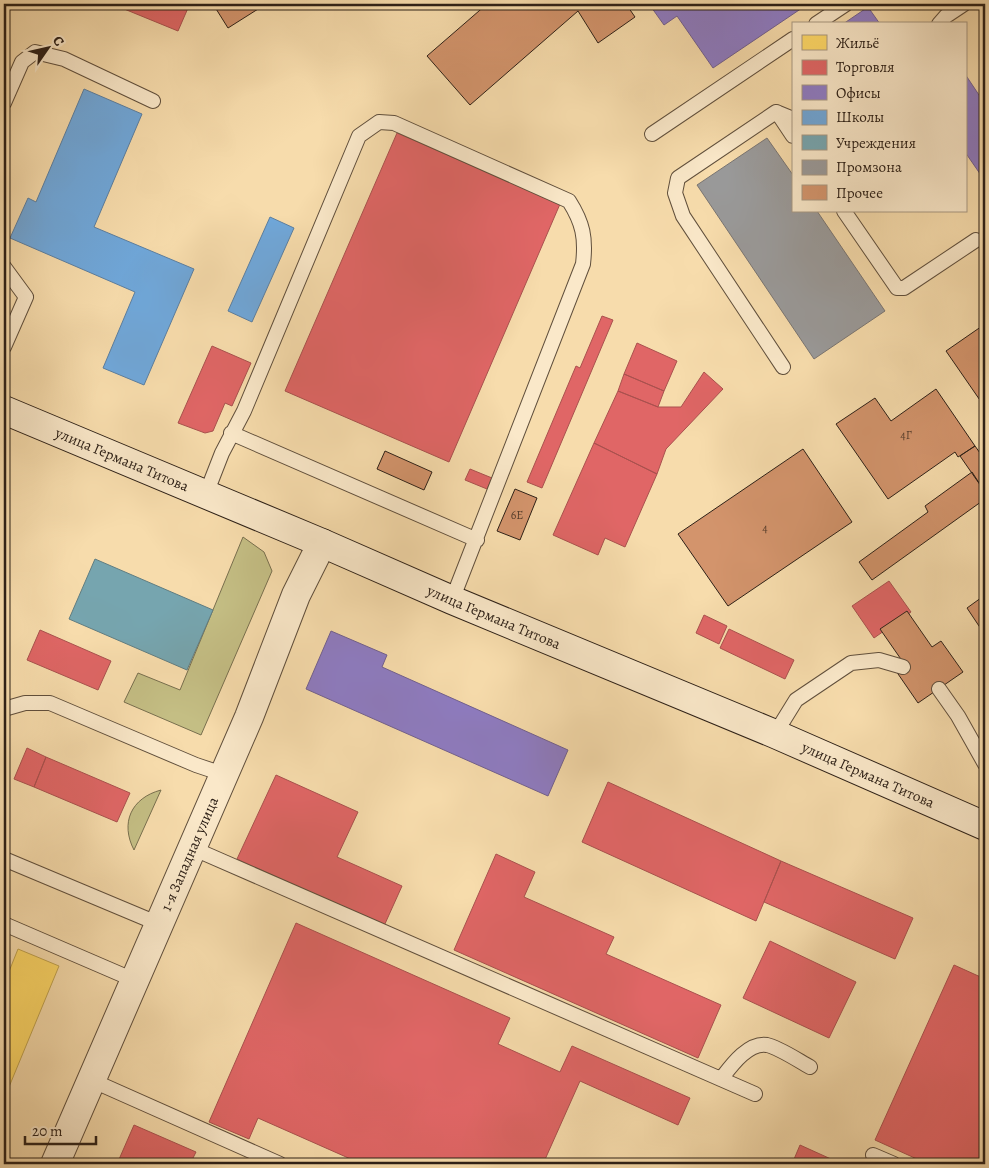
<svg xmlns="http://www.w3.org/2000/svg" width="989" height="1168" viewBox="0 0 989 1168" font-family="Alegreya,serif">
<rect width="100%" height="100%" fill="#f7dcac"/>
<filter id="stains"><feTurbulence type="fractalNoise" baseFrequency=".004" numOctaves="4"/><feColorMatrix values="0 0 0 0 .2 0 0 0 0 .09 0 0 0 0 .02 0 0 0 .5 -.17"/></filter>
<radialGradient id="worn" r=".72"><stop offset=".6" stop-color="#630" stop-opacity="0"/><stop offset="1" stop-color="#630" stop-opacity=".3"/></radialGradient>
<path fill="#c4be84" stroke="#786f4e" d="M243,537l21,15 8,19 -71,164 -77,-33 14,-29 42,17z
M161,790l-27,60c-14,-27 -3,-52 27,-60z"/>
<path fill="#ffd966" stroke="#c0a24e" d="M18,949l41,17 -55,133v-115z"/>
<path fill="#e06666" stroke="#aa514e" d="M112,4h64l12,4 -10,23z
M397,133l163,71 -111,258 -164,-71z
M602,316l11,4 -71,168 -15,-6 49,-116 4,2z
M637,343l40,18 -13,30 -40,-17z
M212,346l39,17 -19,43 -7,-3 -12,28 -8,2 -27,-10z
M704,372l19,17 -57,60 -9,25 -63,-31 24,-52 40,16h23z
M624,374l40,17 -6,16 -40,-16z
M594,443l63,31 -32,73 -20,-9 -7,17 -45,-20z
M470,469l22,9 -5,11 -22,-9z
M889,581l22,31 -37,26 -22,-32z
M704,615l23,11 -8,18 -23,-11z
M729,629l65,31 -9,19 -65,-31z
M40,630l71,31 -13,29 -71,-30z
M27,748l19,9 -12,30 -20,-8z
M46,757l84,36 -13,29 -83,-35z
M276,775l82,37 -21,45 65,29 -18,40 -147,-67z
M608,782l173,79 -25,60 -174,-79z
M496,854l39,18 -11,25 90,40 -8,17 115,51 -23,53 -244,-108z
M781,861l132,57 -18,41 -131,-57z
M296,923l214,95 -12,26 62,28 12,-26 118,52 -12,27 -98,-44 -37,83h-181l-104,-46 -9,21 -40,-17z
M770,941l86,41 -27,56 -86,-40z
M954,965l31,14v185h-57l-53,-24z
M134,1125l62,27 -6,12h-73z
M800,1145l42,19h-50z"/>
<path fill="#8e7cc3" stroke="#71608f" d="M649,4h159l-95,64 -36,-52 -13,9z
M868,7l12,17h-37z
M965,74l20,30v77l-20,-29z
M331,631l56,24 -5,12 186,83 -20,46 -242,-107z"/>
<path fill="#6fa8dc" stroke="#5b7fa1" d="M84,89l58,25 -48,113 100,42 -50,116 -41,-17 32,-76 -125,-54 18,-40 8,4z
M270,217l24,11 -42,94 -24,-11z"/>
<path fill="#76a5af" stroke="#607d81" d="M95,559l118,51 -26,60 -118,-51z"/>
<path fill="#999" stroke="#797572" d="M767,138l26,37v36h24l68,100 -71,48 -117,-174z"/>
<path fill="#d3946c" stroke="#2d2017" d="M213,4h53l-38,24z
M487,4h139l9,13 -37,26 -20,-32 -108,94 -43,-49z
M985,324v81l-1,1 -38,-55z
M936,389l39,57 -17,11 -3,-5 -67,47 -52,-75 39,-26 16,23z
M975,446l10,14v32l-25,-36z
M803,449l49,73 -124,84 -50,-72z
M385,451l47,21 -8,18 -47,-21z
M972,472l13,20v7l-113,81 -13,-18 69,-50 -3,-6z
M515,489l22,9 -17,42 -23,-9z
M985,595v40l-18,-27z
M907,611l25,36 9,-6 22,31 -45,31 -22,-32 9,-6 -25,-36z"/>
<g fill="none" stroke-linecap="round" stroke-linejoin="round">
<g stroke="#604f3c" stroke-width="16">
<path id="lane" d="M816,24l30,-20
M939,24l7,-8 18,-12
M4,103l18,-41 13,-10 29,7 89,42
M777,112l16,24
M652,134l141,-95
M844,211l53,77h7l72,-48
M4,267l22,30 -22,50
M783,367l-100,-151 -8,-23 3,-15 98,-66 17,7
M231,433l246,107
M206,494l16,-41 22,-42 115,-275 20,-14 15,1 175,78c14,22 17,37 14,63l-131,336
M939,689l19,27 27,48
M4,709l21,-6h25l146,62 27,9
M775,734l21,-34 55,-37 28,-3 24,7
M192,848l563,246
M4,859l155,65
M4,924l130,56
M721,1079c10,-13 27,-37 46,-34 11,2 32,16 43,22
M91,1080l189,84
M873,1155l21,9"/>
</g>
<g stroke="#604f3c" stroke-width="30">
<g id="street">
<path id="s1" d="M55,1164l194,-447 47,-122 26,-52"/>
</g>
</g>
<g stroke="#2d2017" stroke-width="30">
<g id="secondary">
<path id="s2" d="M4,410l318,133 130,57 323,134 210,92"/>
</g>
</g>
<use href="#lane" stroke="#fae8c9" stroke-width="14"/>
<use href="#street" stroke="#fae8c9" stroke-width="28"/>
<use href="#secondary" stroke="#fae8c9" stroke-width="28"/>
</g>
<g text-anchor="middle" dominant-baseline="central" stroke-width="5" stroke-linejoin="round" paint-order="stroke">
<g font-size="12" fill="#563d2c">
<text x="906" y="435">4Г</text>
<text x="517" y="515">6Е</text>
<text x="765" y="528">4</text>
</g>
<g font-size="15" fill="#2d2017" stroke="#fae8c9">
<text stroke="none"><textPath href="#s2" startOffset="128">улица Германа Титова</textPath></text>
<text stroke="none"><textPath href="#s2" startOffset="532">улица Германа Титова</textPath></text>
<text stroke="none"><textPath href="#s2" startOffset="938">улица Германа Титова</textPath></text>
<text stroke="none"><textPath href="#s1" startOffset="338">1-я Западная улица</textPath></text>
</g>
</g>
<rect width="989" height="1168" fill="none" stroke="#f7dcac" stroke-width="20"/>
<rect x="5" y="5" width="979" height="1158" fill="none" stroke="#2d2017" stroke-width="2.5"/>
<rect x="10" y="10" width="969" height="1148" fill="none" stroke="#2d2017"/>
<rect x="792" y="22" width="175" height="190" fill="#fae8c9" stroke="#a89882"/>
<rect x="802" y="35" width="25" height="15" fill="#ffd966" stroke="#a89882"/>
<text x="836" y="48" font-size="15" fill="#2d2017">Жильё</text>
<rect x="802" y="60" width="25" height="15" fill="#e06666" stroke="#a89882"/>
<text x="836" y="72" font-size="15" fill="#2d2017">Торговля</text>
<rect x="802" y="85" width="25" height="15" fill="#8e7cc3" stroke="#a89882"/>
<text x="836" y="98" font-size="15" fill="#2d2017">Офисы</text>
<rect x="802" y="110" width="25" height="15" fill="#6fa8dc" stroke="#a89882"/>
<text x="836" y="122" font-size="15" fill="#2d2017">Школы</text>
<rect x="802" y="135" width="25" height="15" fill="#76a5af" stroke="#a89882"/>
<text x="836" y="148" font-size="15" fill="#2d2017">Учреждения</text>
<rect x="802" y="160" width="25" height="15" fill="#999999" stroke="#a89882"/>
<text x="836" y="172" font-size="15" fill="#2d2017">Промзона</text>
<rect x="802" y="185" width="25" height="15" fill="#d3946c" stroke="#a89882"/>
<text x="836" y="198" font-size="15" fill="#2d2017">Прочее</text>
<g transform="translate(48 48) rotate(56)" stroke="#fae8c9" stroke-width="4" paint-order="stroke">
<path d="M0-4L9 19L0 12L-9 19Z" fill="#2d2017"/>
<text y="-8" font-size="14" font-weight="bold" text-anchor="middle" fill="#2d2017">С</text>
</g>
<path d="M25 1136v8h71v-8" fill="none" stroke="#2d2017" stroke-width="2.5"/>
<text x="32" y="1136" font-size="15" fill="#2d2017" stroke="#fae8c9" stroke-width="4" paint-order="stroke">20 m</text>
<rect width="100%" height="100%" filter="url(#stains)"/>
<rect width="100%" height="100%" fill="url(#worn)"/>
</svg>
